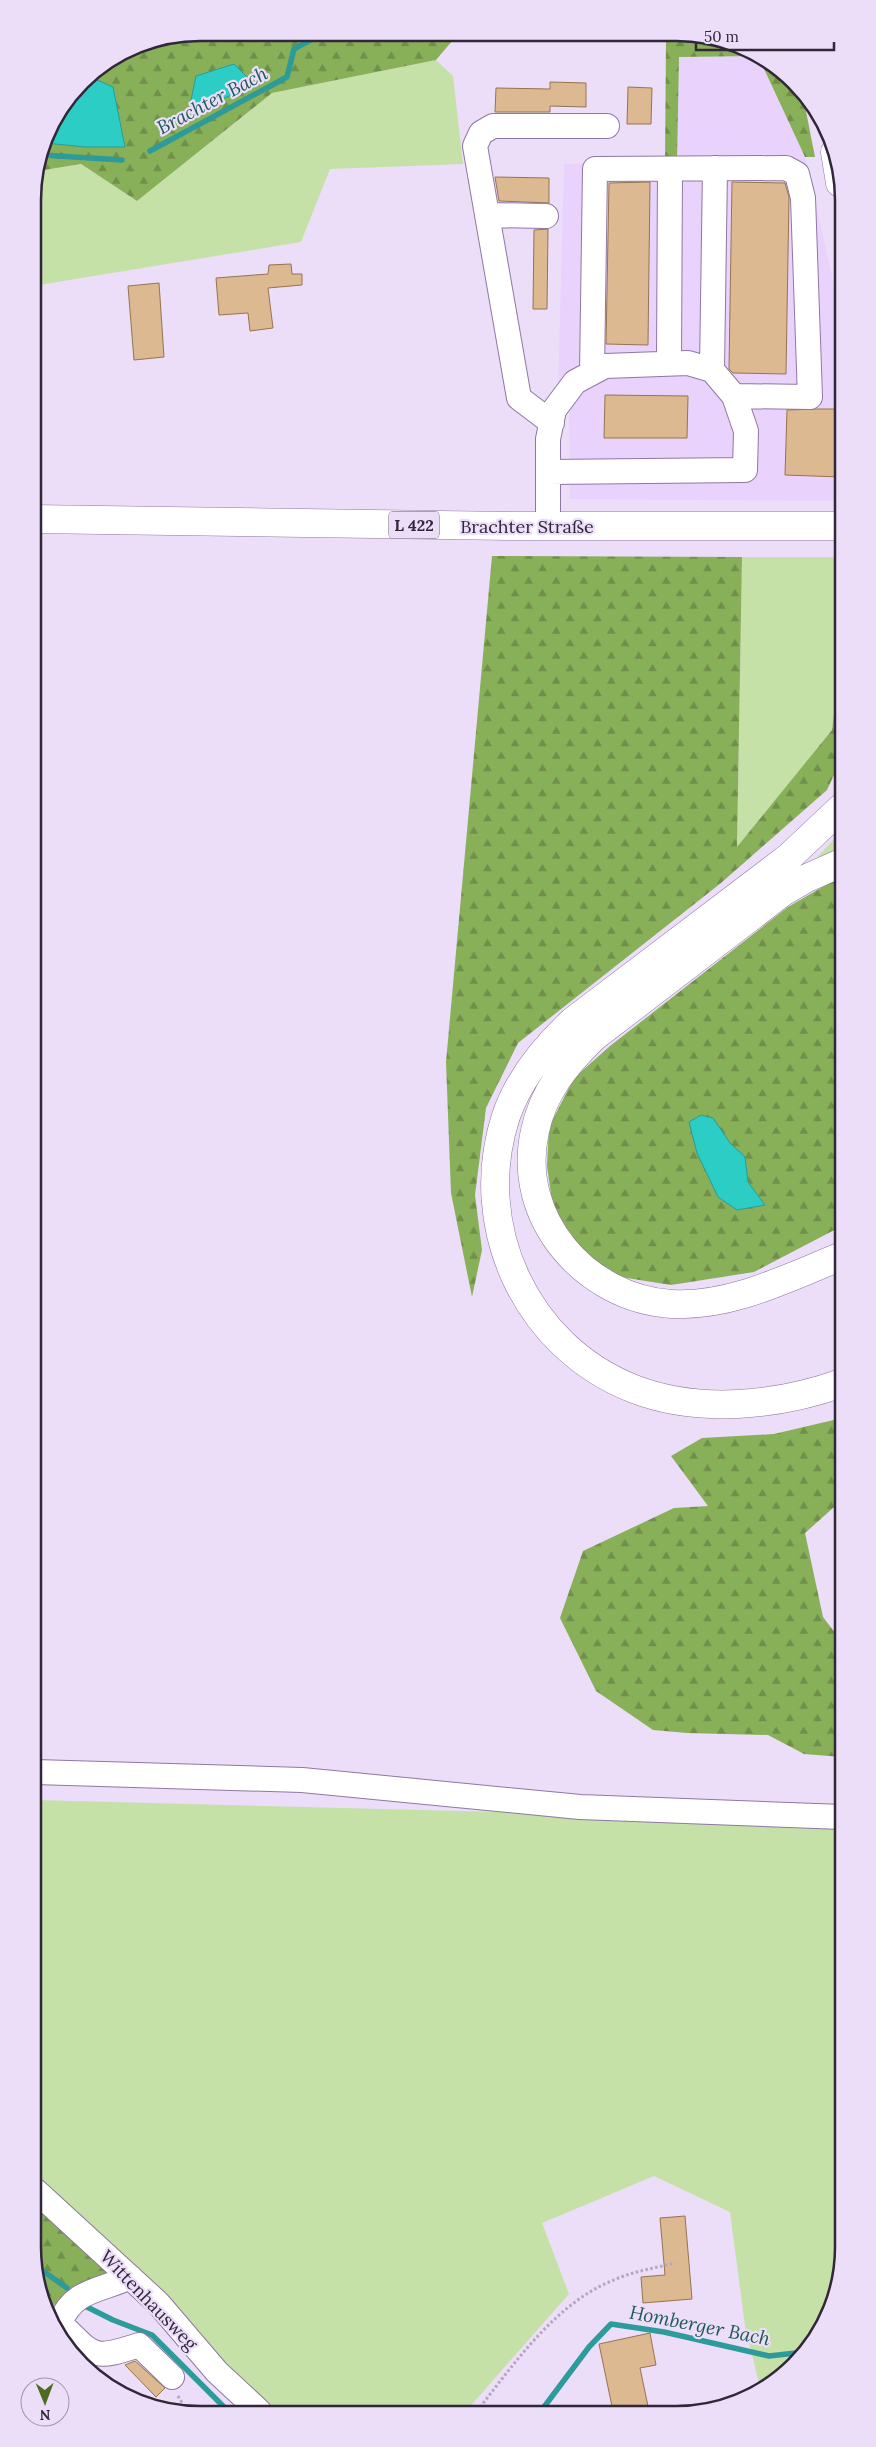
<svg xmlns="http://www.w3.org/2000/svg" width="876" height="2447" viewBox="0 0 876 2447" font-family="Lora,serif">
<defs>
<pattern id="forest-firs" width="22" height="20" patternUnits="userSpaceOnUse" patternTransform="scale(1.25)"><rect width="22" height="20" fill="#88b058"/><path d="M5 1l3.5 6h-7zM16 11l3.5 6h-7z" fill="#708f4a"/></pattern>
</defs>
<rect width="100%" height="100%" fill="#ecddf9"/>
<path fill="#e9d3fd" d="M758,56l47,101 35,154 1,190 -271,-2 -1,-89 -11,-15 6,-231 112,-2 3,-105z"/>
<path fill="#c5e1a8" d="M436,60l17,16 10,88 -133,5 -29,73 -268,44v-97l5,-18 43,-7 56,37 135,-108z
M742,557h99v96l-9,77 -95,118z
M841,832v19l-24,6z
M35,1800l808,21v437l-12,53 -29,46 -41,34 -16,-65 -15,-114 -76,-36 -112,47 27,71 -103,117h-195l-235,-227z"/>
<path fill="url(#forest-firs)" d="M200,33l258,1 -22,26 -164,33 -135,108 -56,-37 -43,7 12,-45 39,-52 30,-18 9,-2 26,-12z
M626,35l83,1 51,19 35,27 7,9 13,66h-10l-47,-101 -79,1 -2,105h-12l1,-121z
M492,556l250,1 -5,290 95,-117 9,-77v107l-14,30 -106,93 -203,160 -32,65 -11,87 7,55 -10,47 -21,-104 -5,-131z
M838,878h3l1,348 -88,46 -83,13 -57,-9 -43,-36 -18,-32 -6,-42 2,-39 25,-49 36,-32 178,-139z
M842,1418v82l-37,33 18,84 19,25v115l-38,-3 -36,-19 -81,-2 -34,-3 -57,-39 -36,-73 23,-67 91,-43 34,-2 -37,-50 31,-18 72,-4z
M36,2197l81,74 -37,17 -33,22 -11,-30z"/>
<path fill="#2bcdc4" stroke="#2c9b9a" d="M234,64l17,17 -1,7 -56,22 -4,-5 6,-29z
M88,76l25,11 12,60h-40l-40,-4 5,-17z
M701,1115l12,3 17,25 15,14 3,25 17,23 -28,5 -19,-13 -21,-44 -8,-31z"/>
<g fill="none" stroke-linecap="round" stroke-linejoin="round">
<path stroke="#2c9b9a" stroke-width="5.5" d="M150,151l137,-74 7,-28 29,-16
M42,155l80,5
M36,2266l31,22
M85,2306l28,14 39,15 76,76
M541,2411l48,-64 22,-23 53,8 105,24 36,-4"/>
</g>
<path fill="#ddb992" stroke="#95744f" d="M550,82l36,1v24l-36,-1v6h-55l1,-24 54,1z
M628,87l24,1 -1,36h-24z
M495,177l54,1v25l-50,-2z
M650,182l-2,163 -42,-1 3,-161z
M732,182l53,1 4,14 -3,177 -53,-1 -4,-4z
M548,229l-1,80h-14l1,-79z
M291,264l1,10h10v11l-34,3 5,40 -23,3 -2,-18 -29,2 -3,-37 52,-4 1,-9z
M159,283l5,74 -30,3 -6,-74z
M605,395l83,1 -1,42h-83z
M817,409h24v68l-56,-2 2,-65z
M685,2216l7,83 -49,4 -2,-26 24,-2 -5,-57z
M650,2333l6,32 -16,3 9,43h-36l-14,-67z
M135,2361l30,27 -9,9 -31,-32z"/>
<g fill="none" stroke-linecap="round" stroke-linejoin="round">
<g stroke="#8e78a1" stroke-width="26">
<path id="minor" d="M487,215l59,1
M669,363l1,-194
M712,370l3,-202
M592,373l3,-204 191,-1 11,6 6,24 7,199 -76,-1
M552,423l-33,-25 -44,-252 6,-13 12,-7h114
M548,526v-87l6,-29 21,-28 30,-16 83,-3 24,7 22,26 12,35 -1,39 -197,2
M35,1772l267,8 278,27 263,10
M36,2191l122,112 59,69 42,39
M130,2277c-29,14 -57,12 -70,46 34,33 31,38 79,22l33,32"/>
</g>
<g stroke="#8e78a1" stroke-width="29">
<path id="major" d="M33,519l476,7h332"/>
</g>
<g stroke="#8e78a1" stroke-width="29">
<path id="highway" d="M835,152l5,31
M841,808l-52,49 -216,164c-28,26 -54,57 -67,95 -36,110 20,231 128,273 65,25 143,17 208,-6
M841,863l-34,15 -24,14 -189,145c-28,27 -51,55 -59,94 -20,87 51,168 137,173 59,3 115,-26 170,-48"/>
</g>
<path stroke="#b3a6bf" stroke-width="3" stroke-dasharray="2.5 2.5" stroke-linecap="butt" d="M178,2396l9,15
M477,2411c38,-48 79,-109 139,-132 19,-8 39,-11 59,-16"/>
<use href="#minor" stroke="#fff" stroke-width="24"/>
<use href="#major" stroke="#fff" stroke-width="28"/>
<use href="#highway" stroke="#fff" stroke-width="28"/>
</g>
<g text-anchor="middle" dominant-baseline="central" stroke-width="4.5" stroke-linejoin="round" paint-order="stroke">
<rect fill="#ecddf9" stroke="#685e72" stroke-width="1" x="389" y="511.5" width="50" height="27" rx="4"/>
<g font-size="16" font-weight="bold" fill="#302738">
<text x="414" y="525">L 422</text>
</g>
<g font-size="18" fill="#302738" stroke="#ecddf9">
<text x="527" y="526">Brachter Straße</text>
<text transform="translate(149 2300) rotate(46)">Wittenhausweg</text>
</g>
<g font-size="19" font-style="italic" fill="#1d5b57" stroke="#ecddf9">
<text transform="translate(212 100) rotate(-28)">Brachter Bach</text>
<text transform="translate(700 2325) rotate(11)">Homberger Bach</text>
</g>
</g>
<path d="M0 0H876V2447H0ZM200 41H676A159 159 0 0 1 835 200V2247A159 159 0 0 1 676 2406H200A159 159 0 0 1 41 2247V200A159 159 0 0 1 200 41Z" fill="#ecddf9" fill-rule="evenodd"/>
<path fill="none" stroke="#302738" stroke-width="2.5" d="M200 41H676A159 159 0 0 1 835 200V2247A159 159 0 0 1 676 2406H200A159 159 0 0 1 41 2247V200A159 159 0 0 1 200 41Z"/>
<g transform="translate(45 2402) rotate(179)"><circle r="24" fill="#ecddf9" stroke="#a194ac"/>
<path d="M0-4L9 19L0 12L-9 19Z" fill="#4d6c22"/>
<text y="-8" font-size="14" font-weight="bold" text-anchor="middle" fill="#302738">N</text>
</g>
<path d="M696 42v8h138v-8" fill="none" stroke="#302738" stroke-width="2.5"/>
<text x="704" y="42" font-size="15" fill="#302738" stroke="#ecddf9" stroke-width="4" paint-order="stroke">50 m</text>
</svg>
